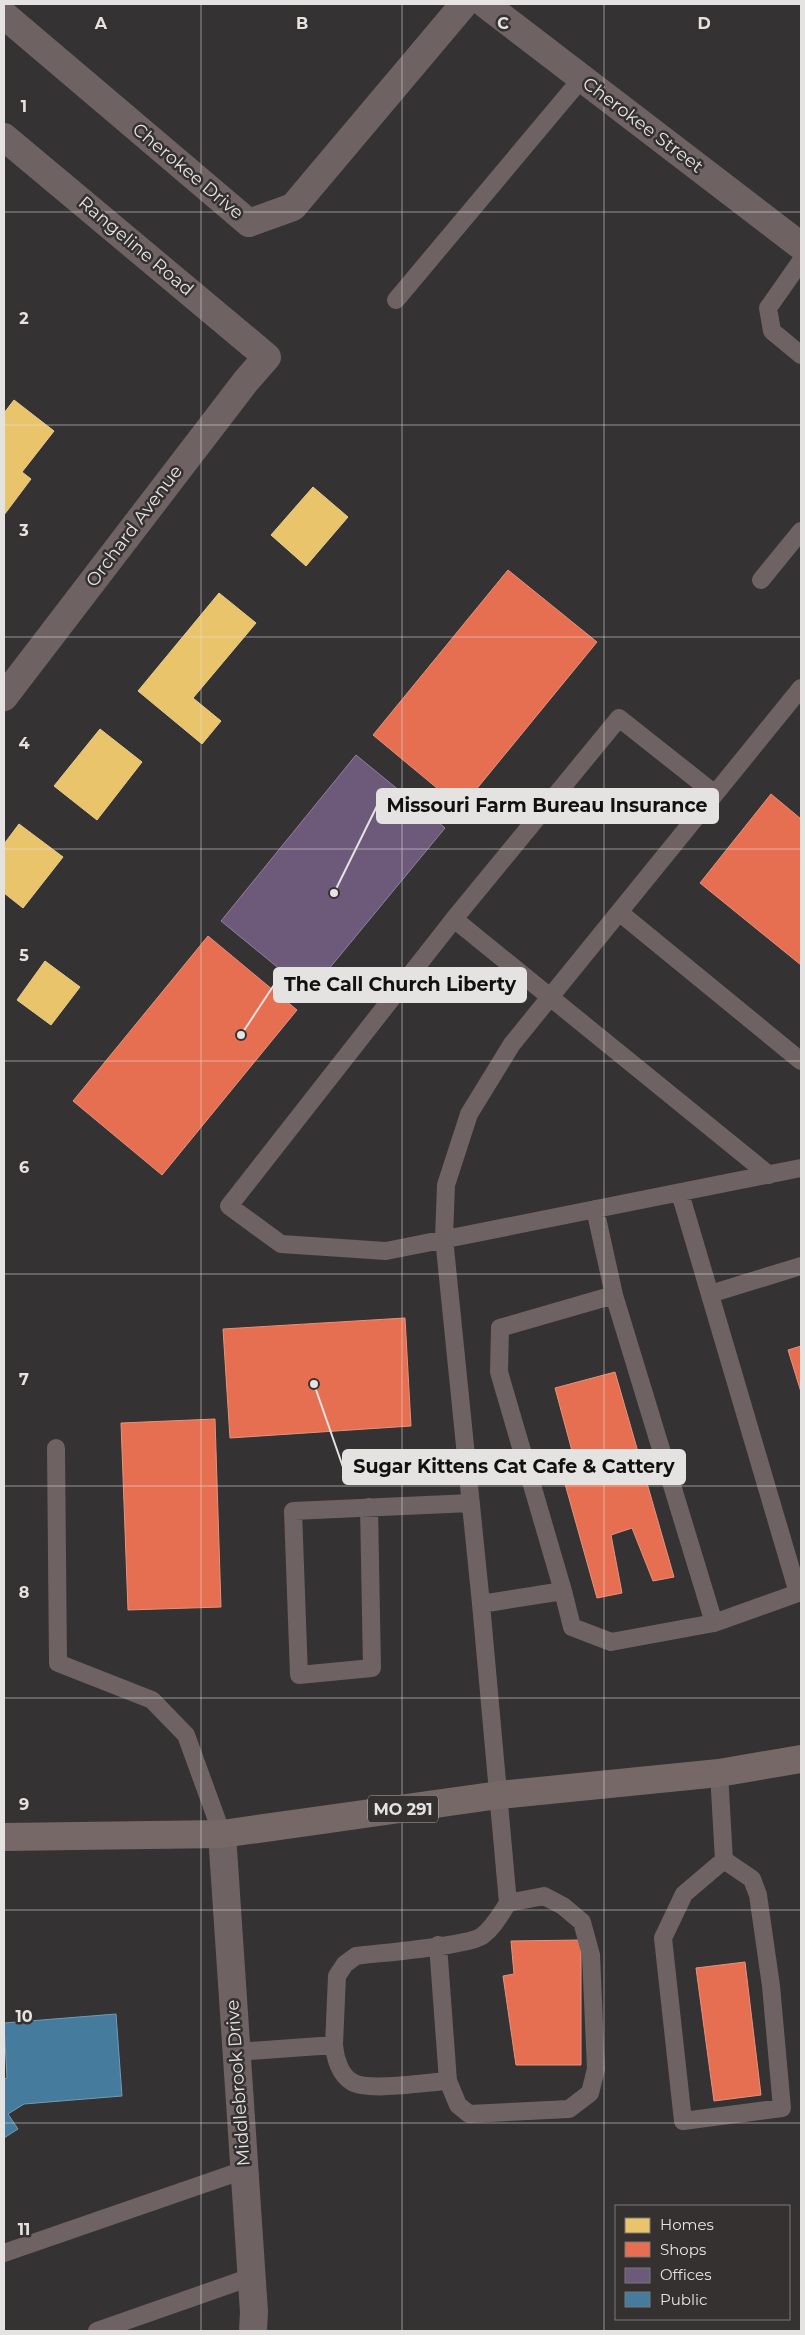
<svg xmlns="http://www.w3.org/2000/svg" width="805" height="2335" viewBox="0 0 805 2335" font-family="Montserrat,sans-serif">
<rect width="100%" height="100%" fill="#343232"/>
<path fill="#e9c46a" stroke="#e8cd8e" d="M14,400l40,31 -32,41 9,7 -27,36v-102z
M313,487l35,30 -42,49 -35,-31z
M219,593l37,30 -63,75 28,23 -19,23 -64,-53z
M100,729l42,33 -45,58 -43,-34z
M19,824l44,33 -40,51 -19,-15v-49z
M45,961l35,26 -29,38 -34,-25z"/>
<path fill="#e76f51" stroke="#e6927c" d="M508,570l89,72 -136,166 -88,-73z
M771,794l30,25v146l-101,-82z
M208,936l89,74 -135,165 -89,-74z
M405,1318l6,108 -181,12 -7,-109z
M801,1346v46l-13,-42z
M615,1372l59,205 -21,4 -21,-53 -21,7 11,58 -25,5 -37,-132 15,-4 -20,-74z
M215,1419l6,188 -93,3 -7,-187z
M581,1940v125h-65l-13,-89 11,-2 -3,-33z
M745,1962l16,133 -47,6 -18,-133z"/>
<path fill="#6d597a" stroke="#918299" d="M356,755l89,73 -136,165 -88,-72z"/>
<path fill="#457b9d" stroke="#759ab2" d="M116,2014l6,82 -98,8 -16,10 10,15 -14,9v-59l3,-1 -3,-55z"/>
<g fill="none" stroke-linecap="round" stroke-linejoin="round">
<path stroke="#6e6262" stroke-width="18" d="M801,261l-33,47 4,23 29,24
M396,300l186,-222
M761,580l40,-49
M715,794l-96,-76 -165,201 315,256
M619,912l182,149
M454,919l-225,287 52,38 105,7 415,-83
M680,1193l118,400 3,-1
M595,1209l19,86
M710,1294l91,-28
M56,1448l2,215 94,37 34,35 36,99
M369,1507l3,161 -73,7 -6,-164 178,-8
M481,1604l82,-13 -64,-219 1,-44 114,-33 100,328 -103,19 -39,-15 -9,-36
M714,1623l84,-30
M719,1773l5,87
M724,1860l28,19 6,16 13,91 11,122 -99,13 -20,-183 21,-44z
M438,1945l10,136 10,24 11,9 100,-5 21,-16 6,-24 -5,-114 -9,-33 -19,-16 -19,-10 -36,7
M334,2045c1,13 6,30 18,37 17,10 75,0 96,-1
M236,2052l98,-7 3,-69 8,-12 11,-8c22,-3 112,-10 126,-20 11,-8 18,-21 26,-33l-27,-299 -37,-366 2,-53 23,-71 43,-70 289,-356
M4,2253l240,-83
M97,2331l154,-54"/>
<path stroke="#6e6262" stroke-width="28" d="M485,4l316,242
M4,15l245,208 44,-16 171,-203
M4,137l263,220 -21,24 -242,316
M222,1834l32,478 -1,19"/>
<path stroke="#776868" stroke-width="28" d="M4,1837l218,-3 277,-39 220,-22 82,-14"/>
</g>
<path fill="none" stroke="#e5e2e2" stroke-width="1" stroke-opacity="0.55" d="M201,4v2327M402,4v2327M604,4v2327M4,212h797M4,425h797M4,637h797M4,849h797M4,1061h797M4,1274h797M4,1486h797M4,1698h797M4,1910h797M4,2123h797"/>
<g text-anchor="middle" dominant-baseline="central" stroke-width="5" stroke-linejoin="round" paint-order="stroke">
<rect fill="#353131" stroke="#b0adad" stroke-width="1" x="368" y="1795.5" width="70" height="27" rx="4"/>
<g font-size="16" font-weight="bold" fill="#e5e2e2">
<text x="403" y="1809">MO 291</text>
</g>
<g font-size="18" fill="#e5e2e2" stroke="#353131">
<text transform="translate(643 125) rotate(37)">Cherokee Street</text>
<text transform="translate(188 171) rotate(40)">Cherokee Drive</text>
<text transform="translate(136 246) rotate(40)">Rangeline Road</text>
<text transform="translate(134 526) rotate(-53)">Orchard Avenue</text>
<text transform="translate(238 2083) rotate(-94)">Middlebrook Drive</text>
</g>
</g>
<g font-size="16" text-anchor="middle" font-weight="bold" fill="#e5e2e2" stroke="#353131" stroke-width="5" stroke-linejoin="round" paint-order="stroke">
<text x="101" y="29">A</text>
<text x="302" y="29">B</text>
<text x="503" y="29">C</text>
<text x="704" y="29">D</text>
<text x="24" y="112">1</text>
<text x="24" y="324">2</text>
<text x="24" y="536">3</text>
<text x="24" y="749">4</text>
<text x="24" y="961">5</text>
<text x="24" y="1173">6</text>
<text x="24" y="1385">7</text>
<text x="24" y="1598">8</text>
<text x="24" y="1810">9</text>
<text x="24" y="2022">10</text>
<text x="24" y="2235">11</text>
</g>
<path fill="none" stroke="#e5e2e2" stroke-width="2" d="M334 893L377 806M241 1035L274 985M314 1384L343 1467"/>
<g fill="#e5e2e2" stroke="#353131" stroke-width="2">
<circle cx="334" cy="893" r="5"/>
<circle cx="241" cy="1035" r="5"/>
<circle cx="314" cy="1384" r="5"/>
</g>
<g fill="#e5e2e2" stroke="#e5e2e2" stroke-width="2">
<rect x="377" y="789" width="341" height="34" rx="5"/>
<rect x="274" y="968" width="252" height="34" rx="5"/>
<rect x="343" y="1450" width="342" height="34" rx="5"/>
</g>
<g font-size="19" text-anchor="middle" font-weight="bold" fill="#111">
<text x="547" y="812">Missouri Farm Bureau Insurance</text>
<text x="400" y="991">The Call Church Liberty</text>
<text x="514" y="1473">Sugar Kittens Cat Cafe &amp; Cattery</text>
</g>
<rect width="805" height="2335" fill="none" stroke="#e5e2e2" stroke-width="10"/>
<rect x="615" y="2205" width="175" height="115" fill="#353131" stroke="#7b7878"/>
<rect x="625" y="2218" width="25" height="15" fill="#e9c46a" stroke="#7b7878"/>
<text x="660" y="2230" font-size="15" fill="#e5e2e2">Homes</text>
<rect x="625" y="2242" width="25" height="15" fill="#e76f51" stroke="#7b7878"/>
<text x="660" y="2255" font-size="15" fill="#e5e2e2">Shops</text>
<rect x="625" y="2268" width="25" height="15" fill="#6d597a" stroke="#7b7878"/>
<text x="660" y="2280" font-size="15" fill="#e5e2e2">Offices</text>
<rect x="625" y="2292" width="25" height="15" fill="#457b9d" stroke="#7b7878"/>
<text x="660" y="2305" font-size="15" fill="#e5e2e2">Public</text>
</svg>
